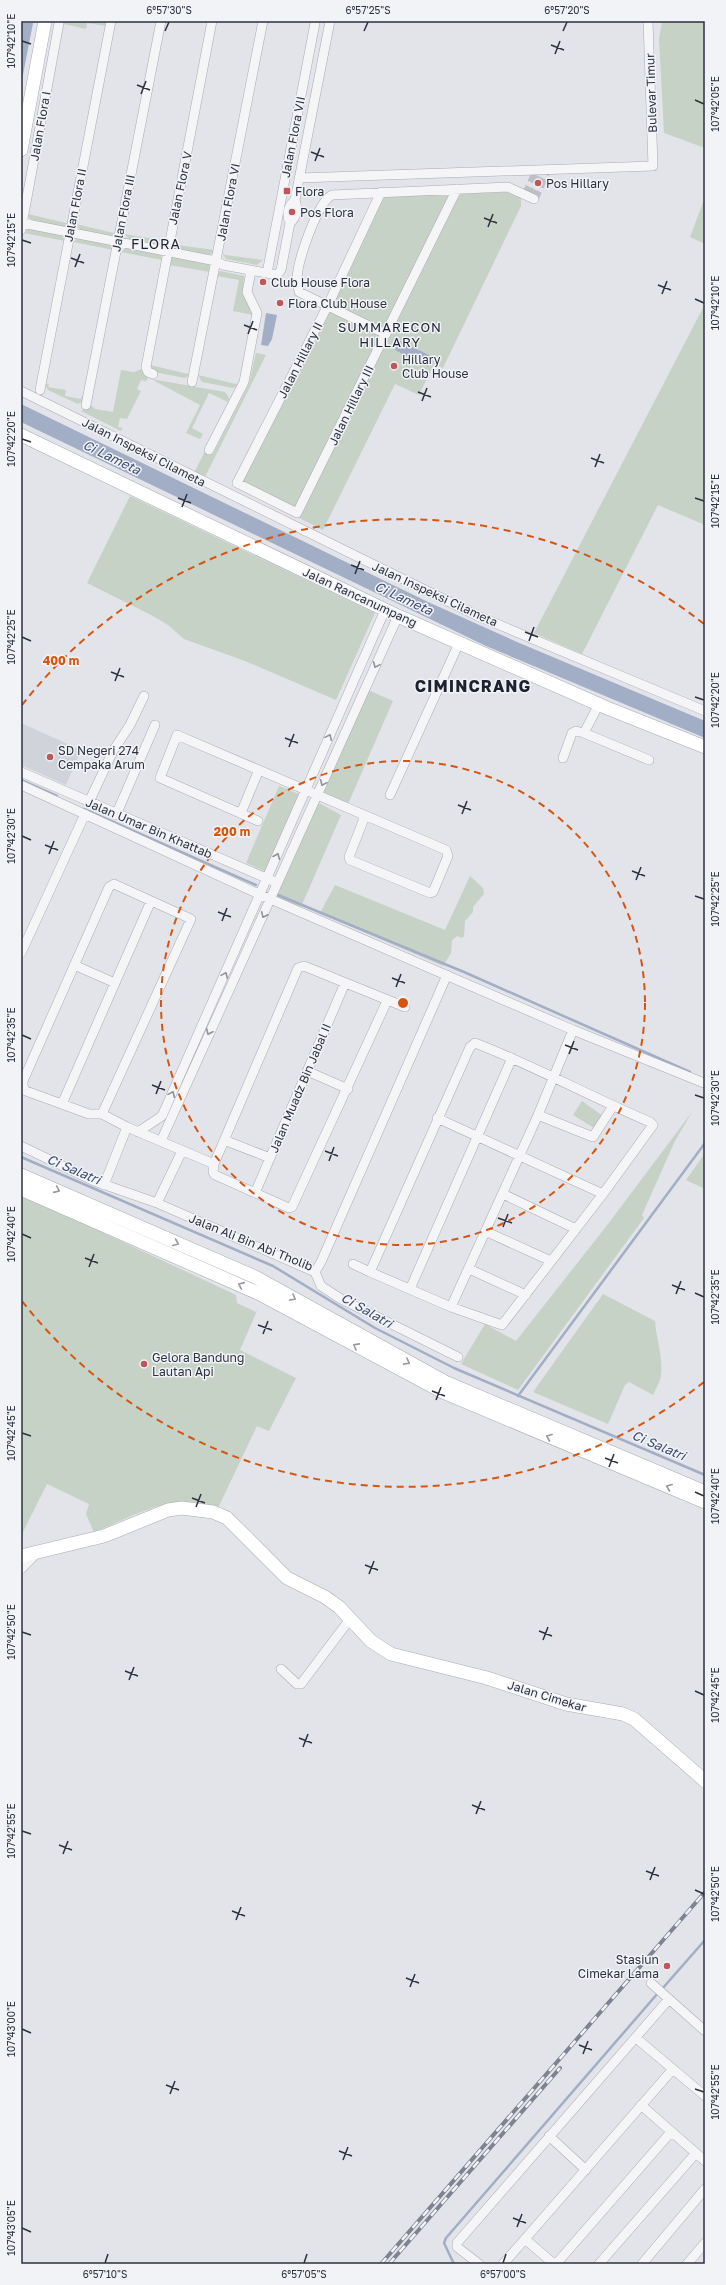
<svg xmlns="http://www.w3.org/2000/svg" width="726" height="2285" viewBox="0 0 726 2285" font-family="'Golos Text',sans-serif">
<rect width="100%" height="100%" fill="#e2e4e9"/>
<path fill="#d1d3db" d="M21,723l60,27 -15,35 -45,-20z"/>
<path fill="#c6d2c5" d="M65,21h41v5l-19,-3 -1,6 -22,-5z
M662,21h43v127l-41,-15 -5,-94z
M507,192l14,6v8l-78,162 -9,-4 -15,31 -24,-11 -72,146 -24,-12 161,-324z
M450,194l-66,134 -51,-25 51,-107z
M705,197v47l-15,-7z
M28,214l38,9 3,-1 -1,2 -5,3 -33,-7z
M76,224l38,9 3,-2 -6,5 -31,-6z
M29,228l33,6 3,7 -41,-8z
M125,234l41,7 -1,2 -5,3 -31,-6z
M78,238l35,7 1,5 -41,-8z
M177,243v2l38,5 -1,2 -5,3 -31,-5 -4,-6z
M127,247l34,7 1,6 -41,-8z
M222,252l3,3 38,5 -6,5 -31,-6z
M175,256l34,8 1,8 -41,-7 2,-6z
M220,271l24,5 -1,17 10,22 -20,-4 6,-31 -22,-4z
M705,304v221l-47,-20 -76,149 -48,-21z
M330,311l50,25 -85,171 -52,-26z
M256,353l10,2 -61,122 -11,-4 11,-22 8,3 36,-70z
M150,365l38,9 3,-1 -1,2 -5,3 -31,-6z
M142,369l6,9 -2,3 -5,-1 -4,9 4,2 -14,28 -7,-1 -2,9 5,1 -2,3 -40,-20 10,-6 4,4 18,3 8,-42 13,2z
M198,375l38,9 3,-1v2l-6,3 -31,-6z
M151,379l74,13 4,6 -1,4 -19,-9 -17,35 11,6 -3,5 -14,-6 14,-28z
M45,384h4l-1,3 18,3 -1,6 16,3 1,-3 3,1 -1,4 -6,3 -30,-14z
M130,496l245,117 -39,87 -91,-39 -61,-22 -16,-14 -15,-9 -66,-33z
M368,690l25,11 -45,103 -26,-12z
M279,786l22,9 -34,77 -21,-9z
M317,802l24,13 -40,92 -26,-10z
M470,876l13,12 1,6 -11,13v5l-8,9 -1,15 -2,2 -5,-2 -5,4 -1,13 -8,13 -123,-53 15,-28 110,45z
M582,1101l21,15 -9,12 -21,-13z
M692,1112l-17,29 -33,74 2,3 -126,172 -57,-26 24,-40 31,17 92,-117z
M705,1153v36l-19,-9z
M25,1196l211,99 1,8 19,9 3,-6 -19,44 56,28 -27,53 -12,-5 -39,82c-13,-4 -25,-7 -39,-6 -27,2 -59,20 -85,30l-8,-18 3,-10 -42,-20 -26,52v-339z
M603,1294l52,27c1,17 8,35 6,53 0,7 -5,14 -8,21l-24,-13 -4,3 -17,39 -75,-32z"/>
<path fill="#a2aec5" d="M21,23h12l-12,62z
M266,313l11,2 -5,24 -4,7 -7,-1z
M400,341l33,16 -5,10 -33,-17z
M21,404l407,198 89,40 188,79v17l-219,-92 -465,-224z"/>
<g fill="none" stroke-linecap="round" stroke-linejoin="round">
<path stroke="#a2aec5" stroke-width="2.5" d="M21,780l36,16
M84,809l172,76
M278,895l186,77 226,100
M21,1157l252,109 102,62 79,40 251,107
M518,1396l187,-253
M662,1989l43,-49
M454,2264l-10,-21 2,-5 212,-245"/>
<path stroke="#bec0c7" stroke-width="9" stroke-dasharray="9 4.5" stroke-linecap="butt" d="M526,195l12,-26
M534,199l13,-30"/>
<g stroke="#a8abb3" stroke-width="10">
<path id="street" d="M299,178l354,-12 -5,-145
M381,192l-53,113 -91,178 60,30 160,-324
M295,200l35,-179
M295,200c3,8 2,17 -5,23 -4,-8 -2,-17 5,-23z
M22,223l194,38 7,4 54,10 4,-5 9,-47
M21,230l38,-207
M267,273l48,-250
M386,334l-87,-42c0,-3 -2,-8 -2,-12 0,-18 20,-77 35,-85l176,-8 26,12
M153,374l-5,-2 -2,-5 66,-346
M192,382l71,-361
M40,390l71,-369
M21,391l457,225 227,95
M86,405l75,-384
M209,450l35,-68 13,-69 -10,-21 4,-21
M584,733l65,27
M563,758l9,-25 4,-2 8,2 15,-29
M21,772l252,109
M21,785l240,110 312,135
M390,795l69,-152
M89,802l24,-51 17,-26 14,-29
M241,813l17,-41
M116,815l39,-90
M258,821l-98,-43 17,-43 269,115 2,6 -15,36 -3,1 -80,-33 -1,-3 16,-41
M21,953l64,-139
M74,965l41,18
M387,1001l-95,206 -3,1 -74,-33 -2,-3 1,-8 84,-196 6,-2 101,41
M475,1043c60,23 116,54 175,79l3,3 -50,69 -101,131 -51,-18 -81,-35 100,-225z
M307,1071l41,18
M62,1104l89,-203
M102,1114l89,-195 -77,-35 -5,3 -86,194v6l3,4 63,23h13l25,13 87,37
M538,1115l55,22 20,-31
M437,1118l166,76
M138,1132l24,-16 223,-506
M224,1140l46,18
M161,1141l237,-525
M21,1146l73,35 63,22 158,69 6,-10 126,-287
M104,1185l23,-58
M255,1193l90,-210
M503,1194l73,35
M157,1203l25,-52
M487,1232l64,29
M353,1264l17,8
M469,1269l57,26
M315,1272l6,14 20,13 117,58
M410,1289l102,-231
M451,1307l87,-192 35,-85 131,53
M21,1569l16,-16
M281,1669l16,15h4l49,-65
M651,1983l54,48
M636,2038l69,58
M641,2105l64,56
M549,2136l37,34
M479,2264l-22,-17v-4l212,-244
M503,2264l22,-25
M554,2264l-29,-25 148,-170
M556,2264l115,-132
M599,2264l97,-111
M642,2264l63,-75
M687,2264l18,-21"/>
</g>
<g stroke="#a8abb3" stroke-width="14">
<path id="secondary" d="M21,150l24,-129
M21,435l377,181 209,92 98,39
M21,1175l234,102 190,105 260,110
M21,1189l239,105 183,98 262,110
M21,1556l83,-20 64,-26 14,-2 31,4 14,6 60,60 38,19 14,10 32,34 20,13 96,24 79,26 57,10 11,5 71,62"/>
</g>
<use href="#street" stroke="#f5f5f8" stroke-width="9"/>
<use href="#secondary" stroke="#fff" stroke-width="13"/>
<g stroke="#7e8291" stroke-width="4">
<path id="rail" d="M381,2264l324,-372
M389,2264l171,-196"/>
</g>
<use href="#rail" stroke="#f2f3f7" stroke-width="2.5" stroke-dasharray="8" stroke-linecap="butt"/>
</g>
<defs><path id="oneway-chevron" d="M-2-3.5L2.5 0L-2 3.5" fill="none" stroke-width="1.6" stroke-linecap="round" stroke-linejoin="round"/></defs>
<g stroke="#90939c">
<use href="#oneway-chevron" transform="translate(376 665) rotate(114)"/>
<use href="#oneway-chevron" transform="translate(329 737) rotate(-66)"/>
<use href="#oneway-chevron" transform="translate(323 783) rotate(114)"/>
<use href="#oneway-chevron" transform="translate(277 856) rotate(-67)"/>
<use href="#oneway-chevron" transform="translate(264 915) rotate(115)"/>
<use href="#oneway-chevron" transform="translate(225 975) rotate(-66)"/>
<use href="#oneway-chevron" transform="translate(209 1032) rotate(115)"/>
<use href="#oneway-chevron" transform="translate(172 1094) rotate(-66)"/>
</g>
<g stroke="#96989f">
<use href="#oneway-chevron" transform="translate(57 1190) rotate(24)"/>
<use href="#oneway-chevron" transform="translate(176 1243) rotate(23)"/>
<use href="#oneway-chevron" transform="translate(241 1285) rotate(-156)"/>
<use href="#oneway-chevron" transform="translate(293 1298) rotate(30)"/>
<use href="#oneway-chevron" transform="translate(356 1346) rotate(-151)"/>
<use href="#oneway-chevron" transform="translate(407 1362) rotate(28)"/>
<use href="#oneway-chevron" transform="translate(549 1437) rotate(-158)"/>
<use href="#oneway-chevron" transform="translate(669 1487) rotate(-158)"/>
</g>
<path fill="none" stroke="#2c313f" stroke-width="1.5" d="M165,31l4,-9M364,31l4,-9M563,31l4,-9M22,41l9,3M551,45l13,5M555,54l5,-13M137,85l13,5M141,94l5,-13M695,100l9,4M311,152l13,5M315,161l5,-13M484,218l13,5M488,227l5,-13M22,240l9,3M71,258l13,5M75,267l5,-13M658,285l13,5M662,294l5,-13M695,299l9,4M244,325l13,5M248,334l5,-13M418,392l13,5M422,401l5,-13M22,439l9,3M591,458l13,5M595,467l5,-13M178,498l13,5M695,498l9,3M182,507l5,-13M351,565l13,5M355,574l5,-13M525,632l13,5M22,637l9,4M529,641l5,-14M111,672l13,5M115,681l5,-13M695,697l9,3M285,738l13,5M289,747l5,-13M458,805l13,5M462,814l5,-13M22,836l9,4M45,845l13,5M49,854l5,-13M632,871l13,5M636,880l5,-13M695,896l9,3M218,912l13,5M222,921l5,-13M392,978l13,5M396,987l5,-13M22,1035l9,4M565,1045l13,5M569,1054l5,-13M152,1085l13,5M156,1094l5,-13M695,1095l9,3M325,1151l13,5M329,1161l5,-14M498,1218l14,5M503,1227l5,-13M22,1234l9,4M85,1258l13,5M89,1267l5,-13M672,1285l13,5M695,1293l9,4M676,1294l5,-13M258,1325l14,5M263,1334l5,-13M432,1391l13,5M436,1400l5,-13M22,1433l9,3M605,1458l13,5M609,1467l5,-13M695,1492l9,4M192,1498l13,5M196,1507l5,-13M365,1565l13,5M369,1574l5,-13M539,1631l13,5M22,1632l9,3M543,1640l5,-13M125,1671l13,5M129,1680l5,-13M695,1691l9,4M299,1738l13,5M303,1747l5,-13M472,1805l13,5M476,1814l5,-13M22,1831l9,3M59,1845l13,5M63,1854l5,-13M646,1871l13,5M650,1880l5,-13M695,1890l9,4M232,1911l13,5M236,1920l5,-13M406,1978l13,5M410,1987l5,-13M22,2029l9,4M579,2045l13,5M583,2054l5,-13M166,2085l13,5M695,2089l9,3M170,2094l5,-13M339,2151l13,5M343,2160l5,-13M513,2218l13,5M517,2227l5,-13M22,2228l9,4M105,2263l3,-9M304,2263l3,-9M503,2263l3,-9"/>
<g fill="none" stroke="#d55511" stroke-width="2" stroke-dasharray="7 5">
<circle cx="403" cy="1003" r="242"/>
<path d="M704 1382A484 484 0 0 1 22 1301M22 705A484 484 0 0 1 704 624"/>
</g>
<g fill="#bf5658" stroke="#f2f3f7" stroke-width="1.5">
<circle cx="538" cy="183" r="4"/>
<rect x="283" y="187" width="8" height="8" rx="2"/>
<circle cx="292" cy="212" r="4"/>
<circle cx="263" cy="282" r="4"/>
<circle cx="280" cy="303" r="4"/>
<circle cx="394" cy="366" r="4"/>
<circle cx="50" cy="757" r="4"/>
<circle cx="144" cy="1364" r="4"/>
<circle cx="667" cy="1966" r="4"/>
</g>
<g text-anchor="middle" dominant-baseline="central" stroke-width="3" stroke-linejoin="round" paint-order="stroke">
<g font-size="12" fill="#2c313f" stroke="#f2f3f7">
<text transform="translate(651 93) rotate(-92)">Bulevar Timur</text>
<text transform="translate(40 126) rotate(-80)">Jalan Flora I</text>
<text transform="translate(293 137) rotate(-79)">Jalan Flora VII</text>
<text transform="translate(180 188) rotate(-78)">Jalan Flora V</text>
<text transform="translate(228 202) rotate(-79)">Jalan Flora VI</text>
<text transform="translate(75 205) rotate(-79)">Jalan Flora II</text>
<text transform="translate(123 213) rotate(-79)">Jalan Flora III</text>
<text transform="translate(300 360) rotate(-63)">Jalan Hillary II</text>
<text transform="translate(351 405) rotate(-64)">Jalan Hillary III</text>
<text transform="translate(144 452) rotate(27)">Jalan Inspeksi Cilameta</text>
<text transform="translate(435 594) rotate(25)">Jalan Inspeksi Cilameta</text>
<text transform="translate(360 597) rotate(25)">Jalan Rancanumpang</text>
<text transform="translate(149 828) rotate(23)">Jalan Umar Bin Khattab</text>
<text transform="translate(300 1088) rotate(-67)">Jalan Muadz Bin Jabal II</text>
<text transform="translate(251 1242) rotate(22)">Jalan Ali Bin Abi Tholib</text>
<text transform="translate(547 1696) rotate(17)">Jalan Cimekar</text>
</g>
<g font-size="12" fill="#2c313f" stroke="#f2f3f7" text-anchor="start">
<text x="546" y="183">Pos Hillary</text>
<text x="295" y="191">Flora</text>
<text x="300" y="212">Pos Flora</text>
<text x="271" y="282">Club House Flora</text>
<text x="288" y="303">Flora Club House</text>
<text x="402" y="359">Hillary<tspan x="402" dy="14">Club House</tspan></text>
<text x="58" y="750">SD Negeri 274<tspan x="58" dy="14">Cempaka Arum</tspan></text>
<text x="152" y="1357">Gelora Bandung<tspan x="152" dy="14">Lautan Api</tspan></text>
<text x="659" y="1959" text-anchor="end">Stasiun<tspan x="659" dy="14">Cimekar Lama</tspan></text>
</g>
<g font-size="13" letter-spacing="1" fill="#1e2230" stroke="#f2f3f7">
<text x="390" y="327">SUMMARECON<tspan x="390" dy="15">HILLARY</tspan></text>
</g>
<g font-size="13" font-style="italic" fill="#3b4b6f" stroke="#f2f3f7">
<text transform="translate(112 457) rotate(26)">Ci Lameta</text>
<text transform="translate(404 598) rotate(25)">Ci Lameta</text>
<text transform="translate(74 1169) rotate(23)">Ci Salatri</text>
<text transform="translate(367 1310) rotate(30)">Ci Salatri</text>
<text transform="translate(659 1445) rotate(23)">Ci Salatri</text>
</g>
<g font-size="14" letter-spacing="1" fill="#1e2230" stroke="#f2f3f7">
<text x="156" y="243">FLORA</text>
</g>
<g font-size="16" font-weight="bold" letter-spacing="1" fill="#1e2230" stroke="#f2f3f7">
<text x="473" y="686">CIMINCRANG</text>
</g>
</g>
<circle cx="403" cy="1003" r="6" fill="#d55511" stroke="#f2f3f7" stroke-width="2"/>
<g font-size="12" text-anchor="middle" font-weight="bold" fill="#d55511" stroke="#f2f3f7" stroke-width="3" stroke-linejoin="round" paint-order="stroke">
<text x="61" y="665">400 m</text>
<text x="232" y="836">200 m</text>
</g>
<rect width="726" height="2285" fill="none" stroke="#f2f3f7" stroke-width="44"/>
<rect x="22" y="22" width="682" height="2241" fill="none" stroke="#2c313f" stroke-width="1.5"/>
<g font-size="10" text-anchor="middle" fill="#2c313f">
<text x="169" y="14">6°57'30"S</text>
<text x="368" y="14">6°57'25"S</text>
<text x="567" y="14">6°57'20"S</text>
<text transform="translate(11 41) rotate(-90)" y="4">107°42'10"E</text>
<text transform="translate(715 104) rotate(-90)" y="4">107°42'05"E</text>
<text transform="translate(11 240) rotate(-90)" y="4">107°42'15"E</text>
<text transform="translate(715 303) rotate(-90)" y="4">107°42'10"E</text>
<text transform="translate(11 439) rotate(-90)" y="4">107°42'20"E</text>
<text transform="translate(715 501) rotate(-90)" y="4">107°42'15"E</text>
<text transform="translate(11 637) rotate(-90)" y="4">107°42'25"E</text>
<text transform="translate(715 700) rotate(-90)" y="4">107°42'20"E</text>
<text transform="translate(11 836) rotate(-90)" y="4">107°42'30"E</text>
<text transform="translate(715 899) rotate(-90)" y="4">107°42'25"E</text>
<text transform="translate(11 1035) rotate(-90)" y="4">107°42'35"E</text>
<text transform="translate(715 1098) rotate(-90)" y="4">107°42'30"E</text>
<text transform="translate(11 1234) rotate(-90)" y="4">107°42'40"E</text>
<text transform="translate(715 1297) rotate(-90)" y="4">107°42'35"E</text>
<text transform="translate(11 1433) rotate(-90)" y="4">107°42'45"E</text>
<text transform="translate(715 1496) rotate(-90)" y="4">107°42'40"E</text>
<text transform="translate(11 1632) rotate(-90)" y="4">107°42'50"E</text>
<text transform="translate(715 1695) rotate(-90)" y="4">107°42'45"E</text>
<text transform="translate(11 1831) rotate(-90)" y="4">107°42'55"E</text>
<text transform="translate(715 1894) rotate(-90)" y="4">107°42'50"E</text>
<text transform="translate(11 2029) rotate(-90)" y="4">107°43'00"E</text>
<text transform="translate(715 2092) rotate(-90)" y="4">107°42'55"E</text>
<text transform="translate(11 2228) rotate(-90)" y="4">107°43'05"E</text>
<text x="105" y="2278">6°57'10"S</text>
<text x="304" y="2278">6°57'05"S</text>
<text x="503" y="2278">6°57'00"S</text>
</g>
</svg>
